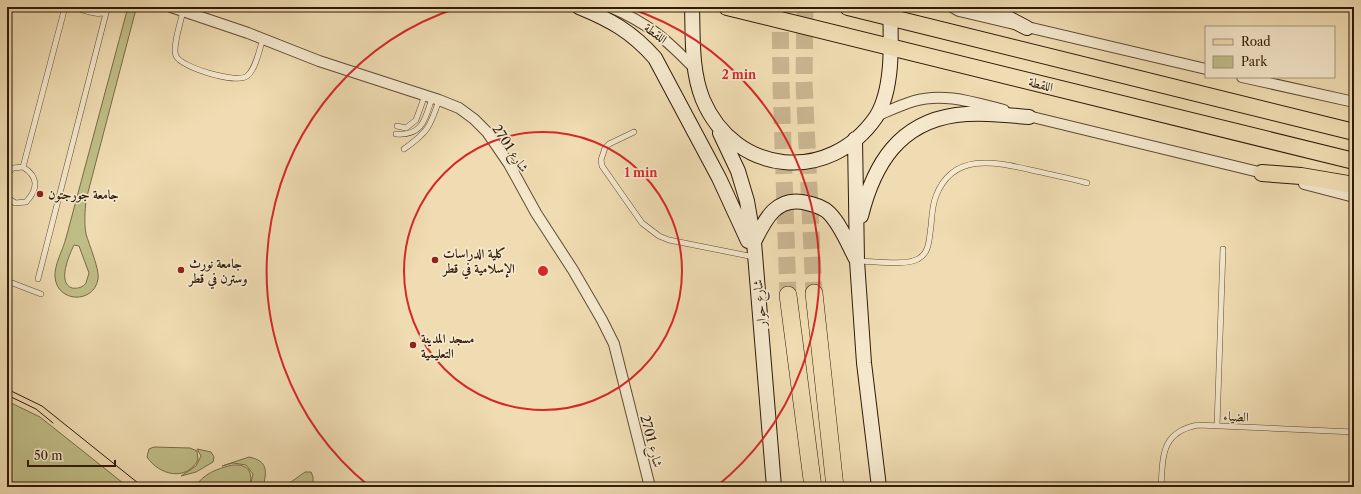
<svg xmlns="http://www.w3.org/2000/svg" width="1361" height="494" viewBox="0 0 1361 494" font-family="'Libre Caslon Text',Amiri,serif">
<rect width="100%" height="100%" fill="#f0dcb2"/>
<filter id="stains"><feTurbulence type="fractalNoise" baseFrequency=".005" numOctaves="4"/><feColorMatrix values="0 0 0 0 .2 0 0 0 0 .09 0 0 0 0 .02 0 0 0 .5 -.17"/></filter>
<radialGradient id="worn" r=".72"><stop offset=".6" stop-color="#630" stop-opacity="0"/><stop offset="1" stop-color="#630" stop-opacity=".3"/></radialGradient>
<path fill="#c0be88" stroke="#786c48" fill-rule="evenodd" d="M128,7l8,2 -50,191c-1,11 -2,23 0,34 3,10 14,37 12,45 -4,25 -41,24 -43,-2 -1,-12 8,-27 11,-39zM74,245l5,1 10,27 -3,10c-3,4 -8,6 -14,5 -15,-5 -3,-33 2,-43z
M7,401l33,16 88,70h-121z
M154,447l36,1 7,3 1,9c-12,22 -39,15 -51,-3l2,-8z
M197,449l14,3 3,5 -1,5 -17,10 -15,4 15,-10 5,-10z
M249,457c19,4 18,14 14,30h-13l3,-13 -7,-9 -13,-2 -11,3z
M233,465c15,-1 21,7 16,22h-54c8,-13 23,-19 38,-22z
M305,472h6l2,5v10h-29z"/>
<g fill="none" stroke-linecap="round" stroke-linejoin="round">
<path stroke="#c9b590" stroke-width="17" stroke-dasharray="17 8" stroke-linecap="butt" d="M780,7l1,78 7,210
M805,7l-1,75 10,211"/>
<g stroke="#5f4b32" stroke-width="6">
<path id="service" d="M73,7c12,3 30,13 38,0
M183,11c-2,10 -11,37 -7,45 6,12 61,28 71,20 9,-7 12,-26 16,-37
M397,126l9,2 10,-8 9,-25
M634,132l-25,12 -4,4 -4,12 1,6 40,57 17,13 10,4 85,17
M396,134c27,2 29,-15 36,-36
M404,149c24,-17 26,-22 35,-49
M23,167l42,-160
M7,174l6,-6 10,-1c16,10 15,22 3,35l-11,1 -8,-6
M858,261c14,0 48,5 60,-2 12,-6 11,-21 13,-33 1,-10 1,-20 5,-30 17,-44 59,-34 95,-26 18,4 37,8 56,13
M38,279l68,-266
M7,281l34,13
M1217,426l6,-177
M1161,487c2,-32 0,-55 37,-62l156,7"/>
</g>
<g stroke="#5f4b32" stroke-width="12">
<path id="minor" d="M171,7l77,26 71,28 120,39 20,8 15,11 13,13 22,32 27,49 37,57 29,50 12,24 36,143
M610,7c38,16 57,33 85,62
M952,7l7,4 247,58
M1242,77l112,25
M1024,115l243,59
M876,116c12,-5 25,-11 38,-15 30,-9 61,2 90,9
M1304,184l50,13"/>
</g>
<g stroke="#2f1b08" stroke-width="16">
<path id="secondary" d="M579,7c32,13 53,25 76,51l64,120 29,63
M692,7c1,30 -1,64 11,93 32,75 126,85 173,17 18,-28 15,-78 14,-110
M987,7l40,21
M720,133l18,38 9,30 7,41 20,245
M855,139l2,122 7,102 15,124
M861,216c13,-52 38,-93 95,-101 24,-3 49,0 73,2
M754,242c11,-23 23,-47 53,-39 8,2 16,4 22,10 12,12 19,31 27,46"/>
</g>
<g stroke="#2f1b08" stroke-width="18">
<path id="primary" d="M727,7l627,154
M848,7l506,125
M1262,173l39,3 53,9"/>
</g>
<g stroke="#2f1b08" stroke-width="18">
<path id="trunk" d="M814,293l21,194
M788,295l25,192"/>
</g>
<use href="#service" stroke="#f5e8cd" stroke-width="5"/>
<use href="#minor" stroke="#f5e8cd" stroke-width="10"/>
<use href="#secondary" stroke="#f5e8cd" stroke-width="14"/>
<use href="#primary" stroke="#f0dcb2" stroke-width="16"/>
<use href="#trunk" stroke="#f0dcb2" stroke-width="17"/>
<path stroke="#2f1b08" stroke-width="1" d="M7,389l35,17 101,81
M7,395l29,14 17,14"/>
</g>
<g fill="none" stroke="#d62828" stroke-width="2">
<circle cx="543" cy="271" r="139"/>
<path d="M369 486A277 277 0 0 1 457 8M629 8A277 277 0 0 1 717 486"/>
</g>
<g fill="#8f2418" stroke="#f5e8cd" stroke-width="1.5">
<circle cx="40" cy="194" r="4"/>
<circle cx="435" cy="260" r="4"/>
<circle cx="181" cy="270" r="4"/>
<circle cx="413" cy="345" r="4"/>
</g>
<g text-anchor="middle" dominant-baseline="central" stroke-width="3.5" stroke-linejoin="round" paint-order="stroke">
<g font-size="13" fill="#2f1b08" stroke="#f5e8cd">
<text transform="translate(656 33) rotate(37)">اللقطة</text>
<text transform="translate(1041 84) rotate(14)">اللقطة</text>
<text transform="translate(511 148) rotate(56)">شارع 2701</text>
<text transform="translate(759 303) rotate(-95)">شارع حوار</text>
<text transform="translate(1236 416) rotate(3)">الضياء</text>
<text transform="translate(652 441) rotate(75)">شارع 2701</text>
</g>
<g font-size="13" font-weight="bold" fill="#2f1b08" stroke="#f5e8cd" text-anchor="start">
<text x="48" y="194">جامعة جورجتون</text>
<text x="443" y="253">كلية الدراسات<tspan x="443" dy="15">الإسلامية في قطر</tspan></text>
<text x="189" y="263">جامعة نورث<tspan x="189" dy="15">وسترن في قطر</tspan></text>
<text x="421" y="338">مسجد المدينة<tspan x="421" dy="15">التعليمية</tspan></text>
</g>
</g>
<circle cx="543" cy="271" r="6" fill="#d62828" stroke="#f5e8cd" stroke-width="2"/>
<g font-size="12" text-anchor="middle" font-weight="bold" fill="#d62828" stroke="#f5e8cd" stroke-width="3.5" stroke-linejoin="round" paint-order="stroke">
<text x="739" y="79">2 min</text>
<text x="641" y="177">1 min</text>
</g>
<rect width="1361" height="494" fill="none" stroke="#f0dcb2" stroke-width="24"/>
<rect x="8" y="8" width="1345" height="478" fill="none" stroke="#2f1b08" stroke-width="2"/>
<rect x="12" y="12" width="1337" height="470" fill="none" stroke="#2f1b08"/>
<rect x="1205" y="26" width="130" height="52" fill="#f5e8cd" stroke="#a6967e"/>
<rect x="1213" y="39" width="20" height="6" fill="#f0dcb2" stroke="#a6967e"/>
<text x="1241" y="46" font-size="12" fill="#2f1b08">Road</text>
<rect x="1213" y="56" width="20" height="12" fill="#c0be88" stroke="#a6967e"/>
<text x="1241" y="66" font-size="12" fill="#2f1b08">Park</text>
<path d="M28 460v6h87v-6" fill="none" stroke="#2f1b08" stroke-width="2"/>
<text x="34" y="460" font-size="12" fill="#2f1b08" stroke="#f5e8cd" stroke-width="3" paint-order="stroke">50 m</text>
<rect width="100%" height="100%" filter="url(#stains)"/>
<rect width="100%" height="100%" fill="url(#worn)"/>
</svg>
